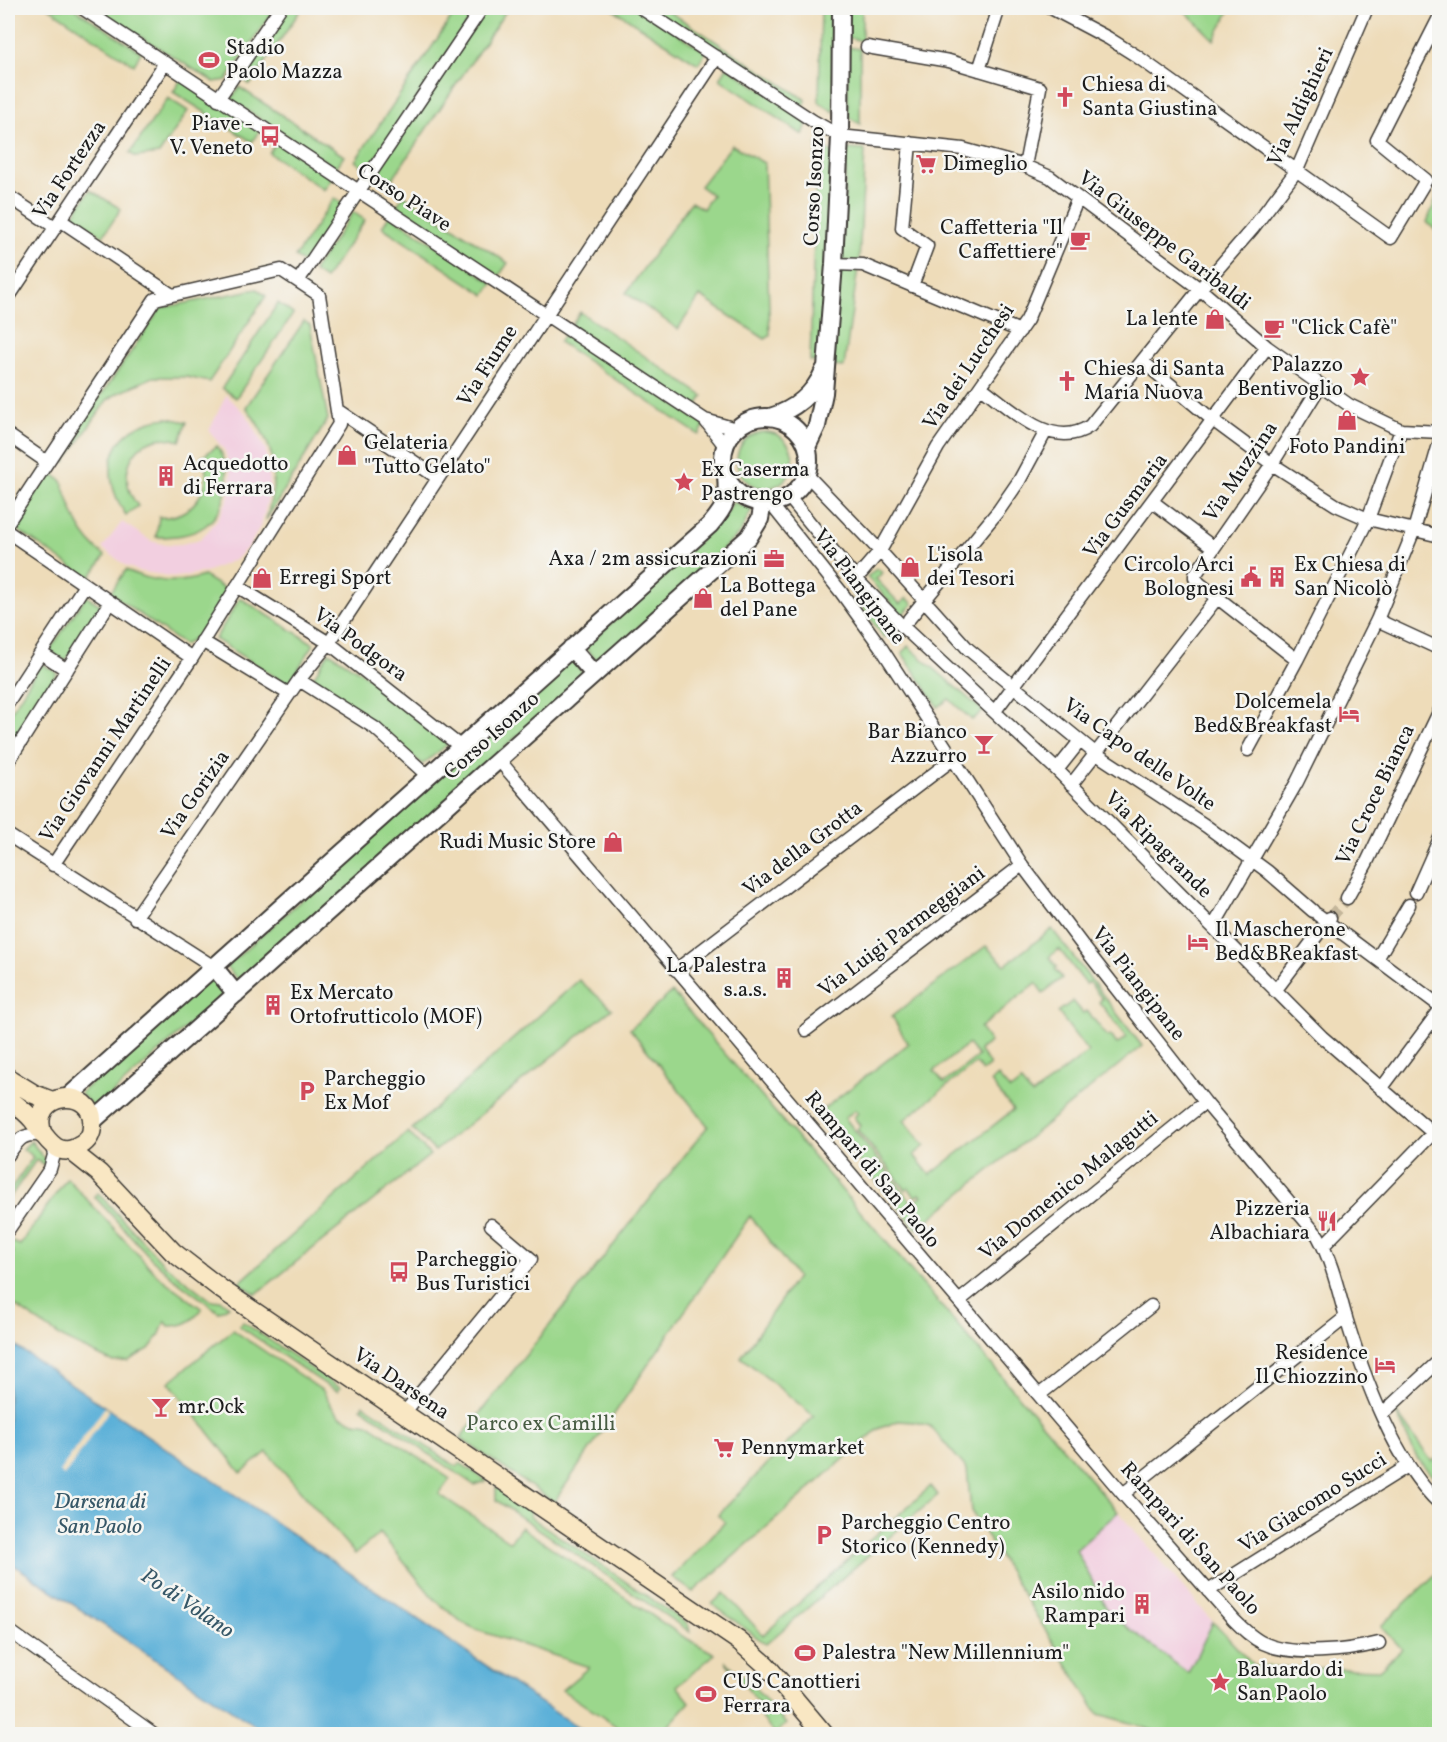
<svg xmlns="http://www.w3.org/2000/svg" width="1447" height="1742" viewBox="0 0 1447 1742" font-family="Vollkorn,serif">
<rect width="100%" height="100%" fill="#f6f6f2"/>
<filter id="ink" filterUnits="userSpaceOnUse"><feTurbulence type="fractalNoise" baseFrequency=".0167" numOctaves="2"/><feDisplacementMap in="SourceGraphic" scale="12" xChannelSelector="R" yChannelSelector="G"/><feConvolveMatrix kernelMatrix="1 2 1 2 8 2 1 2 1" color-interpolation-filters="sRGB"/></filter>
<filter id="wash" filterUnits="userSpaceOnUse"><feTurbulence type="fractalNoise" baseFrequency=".008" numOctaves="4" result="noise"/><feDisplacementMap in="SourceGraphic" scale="24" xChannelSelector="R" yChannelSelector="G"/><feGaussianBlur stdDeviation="1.35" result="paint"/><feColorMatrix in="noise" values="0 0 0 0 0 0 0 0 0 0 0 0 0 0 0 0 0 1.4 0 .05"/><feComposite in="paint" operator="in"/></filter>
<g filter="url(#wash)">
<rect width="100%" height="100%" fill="#eedcb9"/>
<path fill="#f2cfe0" d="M226,395l20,19 20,36 4,40 -8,33 -12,22 -14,14 -30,13 -30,5 -38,-6 -13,-6 -23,-17 20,-26 29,19 15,4 16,-1 18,-5 9,-9 9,-12 10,-19 3,-24 -6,-24 -16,-20z
M1118,1512l95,110 -25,52 -79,-61 -33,-63z"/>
<path fill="#9bd78c" stroke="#5c7a54" stroke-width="1.5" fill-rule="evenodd" d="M49,8h25l67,44 -7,13z
M94,8h181l-48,72 -13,2z
M287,8h15l-52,77 -10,-9z
M458,8h20l-110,162 -13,-9z
M486,8h22l-119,176 -14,-10z
M611,8h27l68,44 -8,12z
M646,8h18l142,92 -4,11z
M821,8h14l-1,104 -15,-10z
M846,8h16v33l-16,-4z
M1182,8h49l-17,32z
M847,47l13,2v75l-12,-7z
M727,67l81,53 -5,15 -83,-56z
M182,78l78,52 -8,12 -79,-50z
M239,87l105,69 -8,12 -105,-68z
M168,98l20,13 -29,43 -23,3 -6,-4z
M277,141l55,37 -8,12 -55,-37z
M817,144l18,10 -14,208 -11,-1z
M732,145l32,18 6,173 -5,3 -65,-43 -22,33 -52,-36 65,-91 12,7 9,-14 -12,-9z
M847,149l18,1 -6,112 -18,-1z
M90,190l31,19 -18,27 -31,-19z
M1439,191v43l-12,-12z
M404,195l104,68 -9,13 -104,-68z
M334,198l12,8 -39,59 -12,-8z
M353,212l12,8 -40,59 -12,-8z
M390,215l103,68 -8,12 -103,-68z
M858,268l-14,99 -12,-1 7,-97z
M257,289l9,7 -57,86 -22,-5h-34l-35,16 -11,7 -42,62 -7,-4 103,-150z
M278,303l15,11 -57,84 -14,-10z
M580,312l123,84 -8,13 -124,-83z
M304,321l6,4 18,94 -62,101c14,-48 10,-73 -20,-113z
M566,332l139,93 -6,10 -140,-93z
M168,418l19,4 -7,19c-42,-14 -69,31 -42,65l-12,9c-30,-44 -15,-92 42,-97z
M737 460a28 28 0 1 1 56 0a28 28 0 1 1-56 0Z
M217,446c17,24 12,62 -12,80 -14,10 -32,11 -49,11l3,-20c32,3 57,-31 43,-60z
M49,471l13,10c10,31 16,54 43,75l-16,23 -77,-53z
M733,502l19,7 -12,24 -140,130 -15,-15 140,-132z
M877,568l5,5 -6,6 24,25 7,-6 6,6 -11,11 -35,-38z
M126,570c26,12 50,15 78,6l24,15 -30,45 -14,9 -74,-52z
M851,589l43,37 -10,12 -34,-48z
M86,596l16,10 -37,55 -16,-10z
M240,598l74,46 -26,41 -73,-46z
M908,646l75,65 -11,9 -23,-21 -11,8 -36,-54z
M329,652l63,40 56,52 -25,20 -112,-83z
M571,660l14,15 -343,309 -16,-17z
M41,663l16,10 -40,64 -9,-6v-14z
M1052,929l90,117 -225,183 -99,-116 90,-69 -16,-28 94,-70 19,19zM1059,949l27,35 3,-2 13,17 -3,3 28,35 -10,7 -7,-9 -2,2 -21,-26 -4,2 -10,-12 -15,11 30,40 -56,43 -11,-13 -11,8 -12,-14 -7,6 22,28 -83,65 -16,-20 11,-9 -21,-26 72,-57 6,8 8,-6 -11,-15 11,-8 -10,-14 56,-45 7,10 19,-15 -7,-9 2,-2 -8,-10zM968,1044l10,12 -34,27 -10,-12zM855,1110l3,3 -4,4 6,9 -3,3 49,61 3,-2 6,9 5,-3 2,2 -9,8 -68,-86z
M213,975l14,16 -132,118 -15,-16z
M579,980l33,29 -177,142 -23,-22z
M672,992l446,520 -42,38 33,63 79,60 25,-51 41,44 125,4 23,-21 -21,-23 58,-55v163l-280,-1 -25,-9 -36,-10 -127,-203 -4,-42 -37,-43 -15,-4 -17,-1 -20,8 -185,163 -21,-15 53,-55 -7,-7 96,-99 -73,-59 56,-80 -47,-61 -196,286 -94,-64 248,-312 -78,-97z
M408,1132l22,23 -174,139 -17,-11z
M31,1141l16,21 -3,3 -8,-5 -28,40v-7l25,-36 -10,-8z
M67,1178l91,98 44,33c-9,12 -17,17 -33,17l-4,-5 -6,15 -10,13 -21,12 -15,1 -47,-22 -58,-39v-41l5,-8 -5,-5 5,-5 7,3z
M98,1193l66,71 48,37 8,-1 9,6 -10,6 -47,-35 -21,-19 -57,-62z
M243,1322l97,66 -2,3 -13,-7 -86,-58z
M233,1330l90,61 9,16 8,9 15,6 14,2 81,55 -11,15 71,48 11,-15 163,110 31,17 -38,32 13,16 -28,31 1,1h-35l-66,-44 27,-23 -109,-36 -17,-8 -28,-23 -55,-67 -25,21 -88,-102 -26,21 -72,-91z
M363,1404l94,63 3,-4 27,18 -13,4 -113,-78z
M1395,1411l37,51 7,-6v14l-6,6 -16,-18z
M931,1486l7,9 -172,149 -54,-40 12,-11 39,42z
M496,1487l35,24 -2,5 159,108 2,8 -194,-132z
M725,1661l25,21 36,42 -11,10 -21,-26 5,-5z"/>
<path fill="#5cb0d8" stroke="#3c667a" stroke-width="1.5" d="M8,1341l579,393h-320l-259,-173z"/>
<path fill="#eedcb9" d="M105,1407l4,3 -45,66 -5,-4z"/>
</g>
<g filter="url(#ink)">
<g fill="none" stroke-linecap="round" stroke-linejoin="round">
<path stroke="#c4b69a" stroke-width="12" stroke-dasharray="12 6" stroke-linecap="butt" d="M1330,918l17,-20"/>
<g stroke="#3c3934" stroke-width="15">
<path id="minor" d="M82,8l623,412 20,26
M641,8l172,113 27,15 123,13 62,17 25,11 150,112 67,58 82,58 52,25 39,2
M1051,8l57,30 27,17 256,183 35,-58 -49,-40 63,-124
M867,47l82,14 91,27 -15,78
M979,70l20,-62
M218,99l62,-91
M910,143l-8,85 25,18 -15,40
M8,196l47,31
M60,220l112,75
M834,264l29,1 157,66
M298,281l184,-273
M8,298l157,-235
M1142,361l72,60 58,43 64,41 32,14 72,17
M981,387c29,21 71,65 109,39l110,-137 53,-61 44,-58 70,-162
M337,410l101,68
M705,420l31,9
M8,435l39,27
M806,474l74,77 88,98 127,104 111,73 61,45 46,40
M788,496l68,83 46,47 155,144 265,267 118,102
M1153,502l61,46
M770,503l71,89 39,54 142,219 61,81 122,156 113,134c14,26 20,54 28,82 18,59 48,144 94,186
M8,522l147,-223 126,-29 38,25 20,129 -147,234 -139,207
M8,532l184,126
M856,579l24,-28 58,-104 89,-127 51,-122
M237,586l92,57 132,104
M909,619l90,-109 20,-29 27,-50
M1377,620l63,29
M202,641l87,53
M41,653l26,17
M1297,660l-97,-76 -5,-6v-3l77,-111 48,-78
M299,680l76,48 53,48
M8,703l77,-118
M995,711l272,-364
M1248,750l49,-90 71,-141 33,-89
M499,760l624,734 111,126c9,9 18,18 29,23 30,14 85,8 116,0
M8,762l102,-160
M1057,770l23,-29
M1071,785l146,-187
M8,835l206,132
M1416,892l24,-54
M1347,898l20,-36 73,-152
M1318,915l122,91
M135,918l164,-238 30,-37 388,-586
M1213,927l84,-145 80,-162 37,-90 26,-89
M1377,959l32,-54
M676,970l277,-211
M1275,991l55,-73
M806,1030l216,-165
M1381,1089l59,-79
M8,1155c11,-16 14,-22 35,-20
M8,1230l42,-61 4,-14 -2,-9
M1323,1246l110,-113
M959,1301l246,-199
M1039,1395l112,-89
M404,1413l127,-154 -40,-34
M1382,1414l58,-54
M1123,1494l223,-177
M1208,1591l200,-125
M8,1630l146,104"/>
</g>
<g stroke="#3c3934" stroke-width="20">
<path id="tertiary" d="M770,417c24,-7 44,-23 54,-47
M723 460a43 43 0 1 1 86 0a43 43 0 1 1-86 0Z
M807,447l10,-21 7,-33 10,-129 6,-128 1,-128
M571,648l23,26
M214,967l22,27
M68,1097l642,-572c17,-20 18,-24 16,-50
M93,1121l656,-584 11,-18 3,-16"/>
</g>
<g stroke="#3c3934" stroke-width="21">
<path id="secondary" d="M8,1078l26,16 18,7
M8,1098c8,7 17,13 24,21 13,16 24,43 49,26 7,-4 11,-11 11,-19 5,-41 -66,-36 -49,9
M70,1150l29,23 74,79 48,37 518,352 27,24 58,69"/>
</g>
<use href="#minor" stroke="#fff" stroke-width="12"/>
<use href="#tertiary" stroke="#fff" stroke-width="16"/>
<use href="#secondary" stroke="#f9e7c3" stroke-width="18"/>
</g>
</g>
<defs>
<g id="stadium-bare" transform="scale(1.62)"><path d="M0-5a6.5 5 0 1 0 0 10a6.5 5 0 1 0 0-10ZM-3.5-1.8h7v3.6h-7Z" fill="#d1495b" stroke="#f6f6f2" stroke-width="2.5" paint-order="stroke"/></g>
<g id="church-bare" transform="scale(1.62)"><path d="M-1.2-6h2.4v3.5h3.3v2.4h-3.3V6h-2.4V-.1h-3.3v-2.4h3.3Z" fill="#d1495b" stroke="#f6f6f2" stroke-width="2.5" paint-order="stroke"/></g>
<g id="bus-bare" transform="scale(1.62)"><path d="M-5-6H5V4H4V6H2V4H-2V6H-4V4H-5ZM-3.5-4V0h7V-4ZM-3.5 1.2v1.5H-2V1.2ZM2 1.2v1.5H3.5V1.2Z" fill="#d1495b" stroke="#f6f6f2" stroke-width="2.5" paint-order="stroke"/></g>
<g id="supermarket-bare" transform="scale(1.62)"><path d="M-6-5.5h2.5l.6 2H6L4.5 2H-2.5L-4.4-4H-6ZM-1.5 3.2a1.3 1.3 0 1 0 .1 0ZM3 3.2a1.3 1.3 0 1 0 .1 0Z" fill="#d1495b" stroke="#f6f6f2" stroke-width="2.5" paint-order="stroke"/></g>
<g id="cafe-bare" transform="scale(1.62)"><path d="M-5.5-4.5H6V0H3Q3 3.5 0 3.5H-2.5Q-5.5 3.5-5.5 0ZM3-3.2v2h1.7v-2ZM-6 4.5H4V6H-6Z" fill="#d1495b" stroke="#f6f6f2" stroke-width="2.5" paint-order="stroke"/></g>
<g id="shop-bare" transform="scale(1.62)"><path d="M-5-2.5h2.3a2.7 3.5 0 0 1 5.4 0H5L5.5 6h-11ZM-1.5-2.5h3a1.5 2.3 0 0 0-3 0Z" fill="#d1495b" stroke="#f6f6f2" stroke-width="2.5" paint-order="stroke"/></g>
<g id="sight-bare" transform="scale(1.62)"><path d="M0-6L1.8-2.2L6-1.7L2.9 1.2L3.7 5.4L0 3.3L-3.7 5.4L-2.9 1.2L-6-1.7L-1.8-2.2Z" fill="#d1495b" stroke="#f6f6f2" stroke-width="2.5" paint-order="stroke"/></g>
<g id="building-bare" transform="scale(1.62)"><path d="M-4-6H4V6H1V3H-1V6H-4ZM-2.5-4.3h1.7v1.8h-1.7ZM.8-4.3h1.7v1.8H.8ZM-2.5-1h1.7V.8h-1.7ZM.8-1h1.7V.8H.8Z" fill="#d1495b" stroke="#f6f6f2" stroke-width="2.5" paint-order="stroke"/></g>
<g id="office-bare" transform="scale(1.62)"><path d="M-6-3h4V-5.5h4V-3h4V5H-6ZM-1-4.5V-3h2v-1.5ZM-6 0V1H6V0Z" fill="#d1495b" stroke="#f6f6f2" stroke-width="2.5" paint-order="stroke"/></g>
<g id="civic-bare" transform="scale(1.62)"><path d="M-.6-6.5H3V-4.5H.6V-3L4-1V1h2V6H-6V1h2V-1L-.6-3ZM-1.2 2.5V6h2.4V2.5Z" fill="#d1495b" stroke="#f6f6f2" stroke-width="2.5" paint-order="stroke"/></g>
<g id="hotel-bare" transform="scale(1.62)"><path d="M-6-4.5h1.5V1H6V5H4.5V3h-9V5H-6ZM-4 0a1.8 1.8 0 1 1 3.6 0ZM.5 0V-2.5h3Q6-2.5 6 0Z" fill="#d1495b" stroke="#f6f6f2" stroke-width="2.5" paint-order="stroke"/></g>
<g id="bar-bare" transform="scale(1.62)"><path d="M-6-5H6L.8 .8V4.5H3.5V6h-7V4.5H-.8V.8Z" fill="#d1495b" stroke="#f6f6f2" stroke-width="2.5" paint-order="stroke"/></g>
<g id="parking-bare" transform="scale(1.62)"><path d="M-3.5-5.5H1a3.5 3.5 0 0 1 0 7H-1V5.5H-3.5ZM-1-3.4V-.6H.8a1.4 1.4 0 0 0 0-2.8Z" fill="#d1495b" stroke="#f6f6f2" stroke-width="2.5" paint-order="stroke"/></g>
<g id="restaurant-bare" transform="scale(1.62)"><path d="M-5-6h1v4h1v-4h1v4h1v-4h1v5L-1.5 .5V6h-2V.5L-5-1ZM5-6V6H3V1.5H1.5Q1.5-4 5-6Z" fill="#d1495b" stroke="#f6f6f2" stroke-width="2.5" paint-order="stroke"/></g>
</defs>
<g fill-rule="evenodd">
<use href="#stadium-bare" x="209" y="60"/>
<use href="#church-bare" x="1065" y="97"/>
<use href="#bus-bare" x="270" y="136"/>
<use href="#supermarket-bare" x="926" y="164"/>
<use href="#cafe-bare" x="1080" y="240"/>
<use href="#shop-bare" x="1215" y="319"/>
<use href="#cafe-bare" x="1274" y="328"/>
<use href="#sight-bare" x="1360" y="377"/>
<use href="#church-bare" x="1067" y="381"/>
<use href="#shop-bare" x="1347" y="420"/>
<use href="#shop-bare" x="347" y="455"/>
<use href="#building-bare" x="166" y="476"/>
<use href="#sight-bare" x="684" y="482"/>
<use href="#office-bare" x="774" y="559"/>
<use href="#shop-bare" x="910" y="567"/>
<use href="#civic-bare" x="1251" y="577"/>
<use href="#building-bare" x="1277" y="577"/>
<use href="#shop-bare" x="262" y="578"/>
<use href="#shop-bare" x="703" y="598"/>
<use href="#hotel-bare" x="1349" y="714"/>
<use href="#bar-bare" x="984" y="744"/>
<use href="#shop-bare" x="613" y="842"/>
<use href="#hotel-bare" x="1198" y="942"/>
<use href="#building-bare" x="784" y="978"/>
<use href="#building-bare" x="273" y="1005"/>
<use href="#parking-bare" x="307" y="1091"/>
<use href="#restaurant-bare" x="1327" y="1221"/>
<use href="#bus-bare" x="399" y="1272"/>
<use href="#hotel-bare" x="1385" y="1365"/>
<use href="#bar-bare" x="161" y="1407"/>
<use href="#supermarket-bare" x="724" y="1448"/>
<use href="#parking-bare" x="824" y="1535"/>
<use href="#building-bare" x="1142" y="1604"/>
<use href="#stadium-bare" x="805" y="1653"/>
<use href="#sight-bare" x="1220" y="1682"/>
<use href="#stadium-bare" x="706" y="1694"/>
</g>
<g text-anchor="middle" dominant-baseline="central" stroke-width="5" stroke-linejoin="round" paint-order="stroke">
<g font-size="21" fill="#1c1c1c" stroke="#f6f6f2" text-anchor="start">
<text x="226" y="48">Stadio<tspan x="226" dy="24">Paolo Mazza</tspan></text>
<text x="1082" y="85">Chiesa di<tspan x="1082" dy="24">Santa Giustina</tspan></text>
<text x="253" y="124" text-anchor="end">Piave -<tspan x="253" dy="24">V. Veneto</tspan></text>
<text x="943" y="164">Dimeglio</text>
<text x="1063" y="228" text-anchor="end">Caffetteria "Il<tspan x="1063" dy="24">Caffettiere"</tspan></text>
<text x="1198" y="319" text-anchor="end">La lente</text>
<text x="1291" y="328">"Click Cafè"</text>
<text x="1343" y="365" text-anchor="end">Palazzo<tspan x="1343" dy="24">Bentivoglio</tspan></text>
<text x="1084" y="369">Chiesa di Santa<tspan x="1084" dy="24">Maria Nuova</tspan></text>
<text x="364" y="443">Gelateria<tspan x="364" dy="24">"Tutto Gelato"</tspan></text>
<text x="1347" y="447" text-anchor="middle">Foto Pandini</text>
<text x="183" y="464">Acquedotto<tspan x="183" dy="24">di Ferrara</tspan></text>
<text x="701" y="470">Ex Caserma<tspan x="701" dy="24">Pastrengo</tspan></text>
<text x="927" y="555">L'isola<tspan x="927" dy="24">dei Tesori</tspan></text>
<text x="757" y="559" text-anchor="end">Axa / 2m assicurazioni</text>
<text x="1234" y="565" text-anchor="end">Circolo Arci<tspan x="1234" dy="24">Bolognesi</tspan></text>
<text x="1294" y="565">Ex Chiesa di<tspan x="1294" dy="24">San Nicolò</tspan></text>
<text x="279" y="578">Erregi Sport</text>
<text x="720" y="586">La Bottega<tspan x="720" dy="24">del Pane</tspan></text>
<text x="1332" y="702" text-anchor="end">Dolcemela<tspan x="1332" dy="24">Bed&amp;Breakfast</tspan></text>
<text x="967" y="732" text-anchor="end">Bar Bianco<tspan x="967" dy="24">Azzurro</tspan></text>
<text x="596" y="842" text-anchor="end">Rudi Music Store</text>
<text x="1215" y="930">Il Mascherone<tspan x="1215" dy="24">Bed&amp;BReakfast</tspan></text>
<text x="767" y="966" text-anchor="end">La Palestra<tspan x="767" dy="24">s.a.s.</tspan></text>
<text x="290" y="993">Ex Mercato<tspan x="290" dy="24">Ortofrutticolo (MOF)</tspan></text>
<text x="324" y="1079">Parcheggio<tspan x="324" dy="24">Ex Mof</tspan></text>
<text x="1310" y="1209" text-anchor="end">Pizzeria<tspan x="1310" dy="24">Albachiara</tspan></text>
<text x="416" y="1260">Parcheggio<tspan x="416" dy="24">Bus Turistici</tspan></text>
<text x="1368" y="1353" text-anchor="end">Residence<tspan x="1368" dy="24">Il Chiozzino</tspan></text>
<text x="178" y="1407">mr.Ock</text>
<text x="741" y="1448">Pennymarket</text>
<text x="841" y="1523">Parcheggio Centro<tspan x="841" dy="24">Storico (Kennedy)</tspan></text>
<text x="1125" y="1592" text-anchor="end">Asilo nido<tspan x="1125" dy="24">Rampari</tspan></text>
<text x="822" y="1653">Palestra "New Millennium"</text>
<text x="1237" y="1670">Baluardo di<tspan x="1237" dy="24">San Paolo</tspan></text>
<text x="723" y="1682">CUS Canottieri<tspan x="723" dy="24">Ferrara</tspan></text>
</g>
<g font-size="21" fill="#1c1c1c" stroke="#f6f6f2">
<text transform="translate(1301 107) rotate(-65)">Via Aldighieri</text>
<text transform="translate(70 170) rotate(-56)">Via Fortezza</text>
<text transform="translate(815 186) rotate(-87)">Corso Isonzo</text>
<text transform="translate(404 198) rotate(33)">Corso Piave</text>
<text transform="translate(1164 241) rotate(38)">Via Giuseppe Garibaldi</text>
<text transform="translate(488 366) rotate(-57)">Via Fiume</text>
<text transform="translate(969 367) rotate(-56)">Via dei Lucchesi</text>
<text transform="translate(1241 472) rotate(-56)">Via Muzzina</text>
<text transform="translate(1126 506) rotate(-53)">Via Gusmaria</text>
<text transform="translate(859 587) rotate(53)">Via Piangipane</text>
<text transform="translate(360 645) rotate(36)">Via Podgora</text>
<text transform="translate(492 736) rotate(-42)">Corso Isonzo</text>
<text transform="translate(106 750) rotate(-56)">Via Giovanni Martinelli</text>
<text transform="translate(1139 755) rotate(35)">Via Capo delle Volte</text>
<text transform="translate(196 795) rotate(-55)">Via Gorizia</text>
<text transform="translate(1376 795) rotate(-64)">Via Croce Bianca</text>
<text transform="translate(1158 845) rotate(45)">Via Ripagrande</text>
<text transform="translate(803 849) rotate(-37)">Via della Grotta</text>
<text transform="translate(902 932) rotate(-37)">Via Luigi Parmeggiani</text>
<text transform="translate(1138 984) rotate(52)">Via Piangipane</text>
<text transform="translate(872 1170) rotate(50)">Rampari di San Paolo</text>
<text transform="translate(1069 1186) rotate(-39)">Via Domenico Malagutti</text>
<text transform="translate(401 1384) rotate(34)">Via Darsena</text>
<text transform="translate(1313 1503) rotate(-32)">Via Giacomo Succi</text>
<text transform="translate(1190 1539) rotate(48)">Rampari di San Paolo</text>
</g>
<g font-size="21" fill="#485d43" stroke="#f6f6f2">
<text x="541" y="1424">Parco ex Camilli</text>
</g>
<g font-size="22" font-style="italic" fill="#365767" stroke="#f6f6f2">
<text x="100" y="1502">Darsena di<tspan x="100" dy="25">San Paolo</tspan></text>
<text transform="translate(187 1604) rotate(34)">Po di Volano</text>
</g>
</g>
<rect width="1447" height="1742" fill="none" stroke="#f6f6f2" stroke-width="30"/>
</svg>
